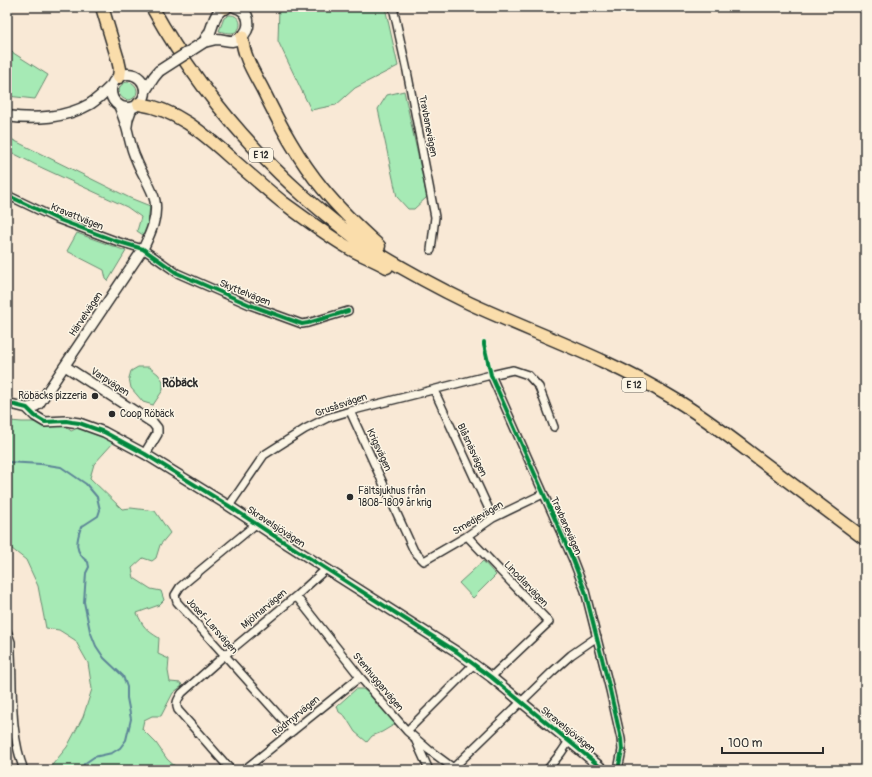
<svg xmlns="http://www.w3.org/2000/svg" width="872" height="777" viewBox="0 0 872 777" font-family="Pangolin,sans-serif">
<rect width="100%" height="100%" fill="#f9e9d6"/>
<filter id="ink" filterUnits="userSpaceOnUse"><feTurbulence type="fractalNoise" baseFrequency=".025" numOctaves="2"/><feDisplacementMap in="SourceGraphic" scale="8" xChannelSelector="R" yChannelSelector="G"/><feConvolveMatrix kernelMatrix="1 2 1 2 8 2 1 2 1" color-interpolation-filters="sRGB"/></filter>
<g filter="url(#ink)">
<path fill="#a6eab5" stroke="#688a70" d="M279,7h106l13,59 -43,22 -19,17 -25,5 -33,-69z
M229,15c13,-1 15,16 3,18 -4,0 -9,-1 -13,-2l5,-13z
M7,49l41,26 -13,24 -28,-3z
M119 91a9 9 0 1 1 18 0a9 9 0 1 1-18 0Z
M404,91l23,106 -13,12h-6l-11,-12 -19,-88 9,-14z
M7,137l123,61 20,8 -4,31 -9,-6 4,-14 -14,-10 -89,-41 -31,-16z
M77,233l49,18 -18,30 -2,-2 -2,-9 -37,-19z
M138,367h11l9,7 5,7v9l-10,15 -10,-3 -12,-14 -2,-10 2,-7z
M7,419l3,2 12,1h14l28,3 7,6 9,-4 22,7 12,8 -20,22 -4,14 32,31 9,-1 24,3 15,22 -10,12 -4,13 -4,3 -9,-3 -11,10 2,10 17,11 10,2 3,9 -5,5 -14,5 -8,3c6,14 9,17 22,25l-1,16 11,5 -1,12 2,11 11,1 1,3 -9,7 -12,23h-9l-8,4 -2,9 14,14 11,16 12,11h-131l19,-23 16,-30 9,-28 -4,-26 -13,-23 -16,-10 -13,-2 -8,-42 -12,-26 -19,-15z
M483,561l13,14 -23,23 -14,-15z
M356,689h7l8,6 6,10 11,8 9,10 -15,9 -10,4 -5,6 -12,-10 -10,-16 -6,-4 -2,-6z"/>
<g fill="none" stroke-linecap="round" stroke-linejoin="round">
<path stroke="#5d8697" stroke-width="2" d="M7,462l34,2 20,3 25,17 11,13 3,13 -2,6 -17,11c-5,15 -7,25 7,35l1,5 -3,6 -2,29 6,29 6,15 8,12 19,18 4,11v11l4,21 -5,21 -6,8 -8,5 -18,4 -10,7 -2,6"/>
<g stroke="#2b2b2b" stroke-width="10">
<path id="minor" d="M393,7l14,64 28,146 -3,25 -1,8
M7,195l50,24 59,22 27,8 34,24 73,32 52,19 6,-1 40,-12
M491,375l82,185 12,31 25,99 11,49 1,11 -4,20
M434,390l59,128
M350,411l64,140 10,10 43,-25 26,-18 50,-24
M229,506l35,-51 41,-26 22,-11 23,-7 141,-36 22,-5 15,5 11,12 15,40
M256,524l-76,63 -5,8 2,7 116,129
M467,536l82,86 -58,55
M296,596l64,81 47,54 22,19 27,20
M7,631l4,11v11c2,38 -1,82 13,117
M407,731l67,-67
M415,739l14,31
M231,770l-53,-60c-3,-7 0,-11 4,-17l43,-38 71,-59 30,-27
M244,770l116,-93
M451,770l101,-98 19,-17 26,-18
M547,770l14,-17 8,-12"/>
</g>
<g stroke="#2b2b2b" stroke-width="12">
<path id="tertiary" d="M127,126l1,-7 4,-11
M65,366l88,57 4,5v6l-12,20
M7,403l20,5 8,8 10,6 21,-1 6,1 7,1 25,9 41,22 84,52 44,29 184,117 34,25 113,93
M27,408l9,-2 3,-2 104,-155c7,-15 15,-31 12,-48 -3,-14 -14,-28 -19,-42 -5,-10 -6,-19 -9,-30 -2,-7 -5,-15 -8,-23"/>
</g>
<g stroke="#2b2b2b" stroke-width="13">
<path id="secondary" d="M204,42c4,-1 8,-2 12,-3 6,0 11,2 16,2 10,-1 18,-11 16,-21 -1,-7 -6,-11 -13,-13
M204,42c1,-3 3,-6 5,-8 6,-12 4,-22 18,-27
M111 91a17 17 0 1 1 34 0a17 17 0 1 1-34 0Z
M145,91l9,-14 5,-6
M7,116c27,4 59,2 83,-12 8,-5 15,-12 21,-18"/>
</g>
<g stroke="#2b2b2b" stroke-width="15">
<path id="trunk" d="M102,7l16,53 2,9 -1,8
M152,7c40,72 92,136 153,190 23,20 47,40 72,56 30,18 61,35 92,50 67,31 138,55 202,94 31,18 60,41 89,63 35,26 70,53 105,79
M224,7l1,1
M242,37c1,19 12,36 21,53 17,35 35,69 60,99 17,21 36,39 56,57
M139,104c38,5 66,31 93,55 16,14 32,28 49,42 22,16 44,33 68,47 12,7 26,12 38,19"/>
</g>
<use href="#minor" stroke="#fcf5e5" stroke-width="7"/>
<use href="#tertiary" stroke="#fcf5e5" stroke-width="9"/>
<use href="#secondary" stroke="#fcf5e5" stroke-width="10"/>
<use href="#trunk" stroke="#faddab" stroke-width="12"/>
<g stroke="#2b2b2b" stroke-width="13" stroke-linecap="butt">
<path id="secondary-bridge" d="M159,71l45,-29"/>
</g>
<use href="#secondary-bridge" stroke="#fcf5e5" stroke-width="10"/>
<g stroke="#fcf5e5" stroke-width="6">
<path id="cycleway" d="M7,195l50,24 59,22 27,8 34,24 73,32 52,19 6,-1 40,-12
M484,342v3l7,30 82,185 12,31 25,99 11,49 1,11 -4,20
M7,403l20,5 8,8 10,6 21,-1 6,1 7,1 25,9 41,22 84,52 44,29 184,117 34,25 113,93"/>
</g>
<use href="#cycleway" stroke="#00873e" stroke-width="4"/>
</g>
</g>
<g fill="#2b2b2b" stroke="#fcf5e5" stroke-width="1.5">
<circle cx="95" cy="396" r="4"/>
<circle cx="112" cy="414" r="4"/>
<circle cx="350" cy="497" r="4"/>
</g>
<g text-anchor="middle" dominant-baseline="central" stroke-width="3" stroke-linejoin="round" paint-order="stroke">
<g fill="#fcf5e5" stroke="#6a6863" stroke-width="1">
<rect x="249" y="148" width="24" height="14" rx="3"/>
<rect x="622" y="378" width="24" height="14" rx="3"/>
</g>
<g font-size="9" font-weight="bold" fill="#2b2b2b">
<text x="261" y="155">E 12</text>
<text x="634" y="385">E 12</text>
</g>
<g font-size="10" fill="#2b2b2b" stroke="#fcf5e5">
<text transform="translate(428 126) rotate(79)">Travbanevägen</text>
<text transform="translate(77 217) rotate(22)">Kravattvägen</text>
<text transform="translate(245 293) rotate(22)">Skyttelvägen</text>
<text transform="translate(86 314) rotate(-56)">Härvelvägen</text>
<text transform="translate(110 382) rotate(33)">Varpvägen</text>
<text transform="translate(341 405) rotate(-19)">Grusåsvägen</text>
<text transform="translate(379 450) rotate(65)">Krigsvägen</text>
<text transform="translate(472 450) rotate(65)">Blåsnäsvägen</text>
<text transform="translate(478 518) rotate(-31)">Smedjevägen</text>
<text transform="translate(566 526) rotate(66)">Travbanevägen</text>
<text transform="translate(276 527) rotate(33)">Skravelsjövägen</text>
<text transform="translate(526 584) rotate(46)">Linodlarvägen</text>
<text transform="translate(264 609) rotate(-40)">Mjölnarvägen</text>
<text transform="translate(212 626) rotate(48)">Josef-Larsvägen</text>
<text transform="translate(378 682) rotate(50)">Stenhuggarvägen</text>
<text transform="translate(296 716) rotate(-39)">Rödmyrvägen</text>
<text transform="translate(568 730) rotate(39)">Skravelsjövägen</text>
</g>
<g font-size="10" fill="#2b2b2b" stroke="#fcf5e5" text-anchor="start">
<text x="87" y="396" text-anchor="end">Röbäcks pizzeria</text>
<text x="120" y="414">Coop Röbäck</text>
<text x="358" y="491">Fältsjukhus från<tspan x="358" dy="12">1808-1809 år krig</tspan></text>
</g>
<g font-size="12" font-weight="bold" fill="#2b2b2b" stroke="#fcf5e5">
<text x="180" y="383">Röbäck</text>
</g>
</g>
<rect width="872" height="777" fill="none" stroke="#fcf5e5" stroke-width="24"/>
<rect x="12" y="12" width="848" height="753" fill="none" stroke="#2b2b2b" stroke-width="1.5" filter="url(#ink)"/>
<path d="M722 747v6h101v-6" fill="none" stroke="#2b2b2b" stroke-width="2"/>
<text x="728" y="747" font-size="12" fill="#2b2b2b" stroke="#fcf5e5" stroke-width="3" paint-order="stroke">100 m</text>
</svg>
